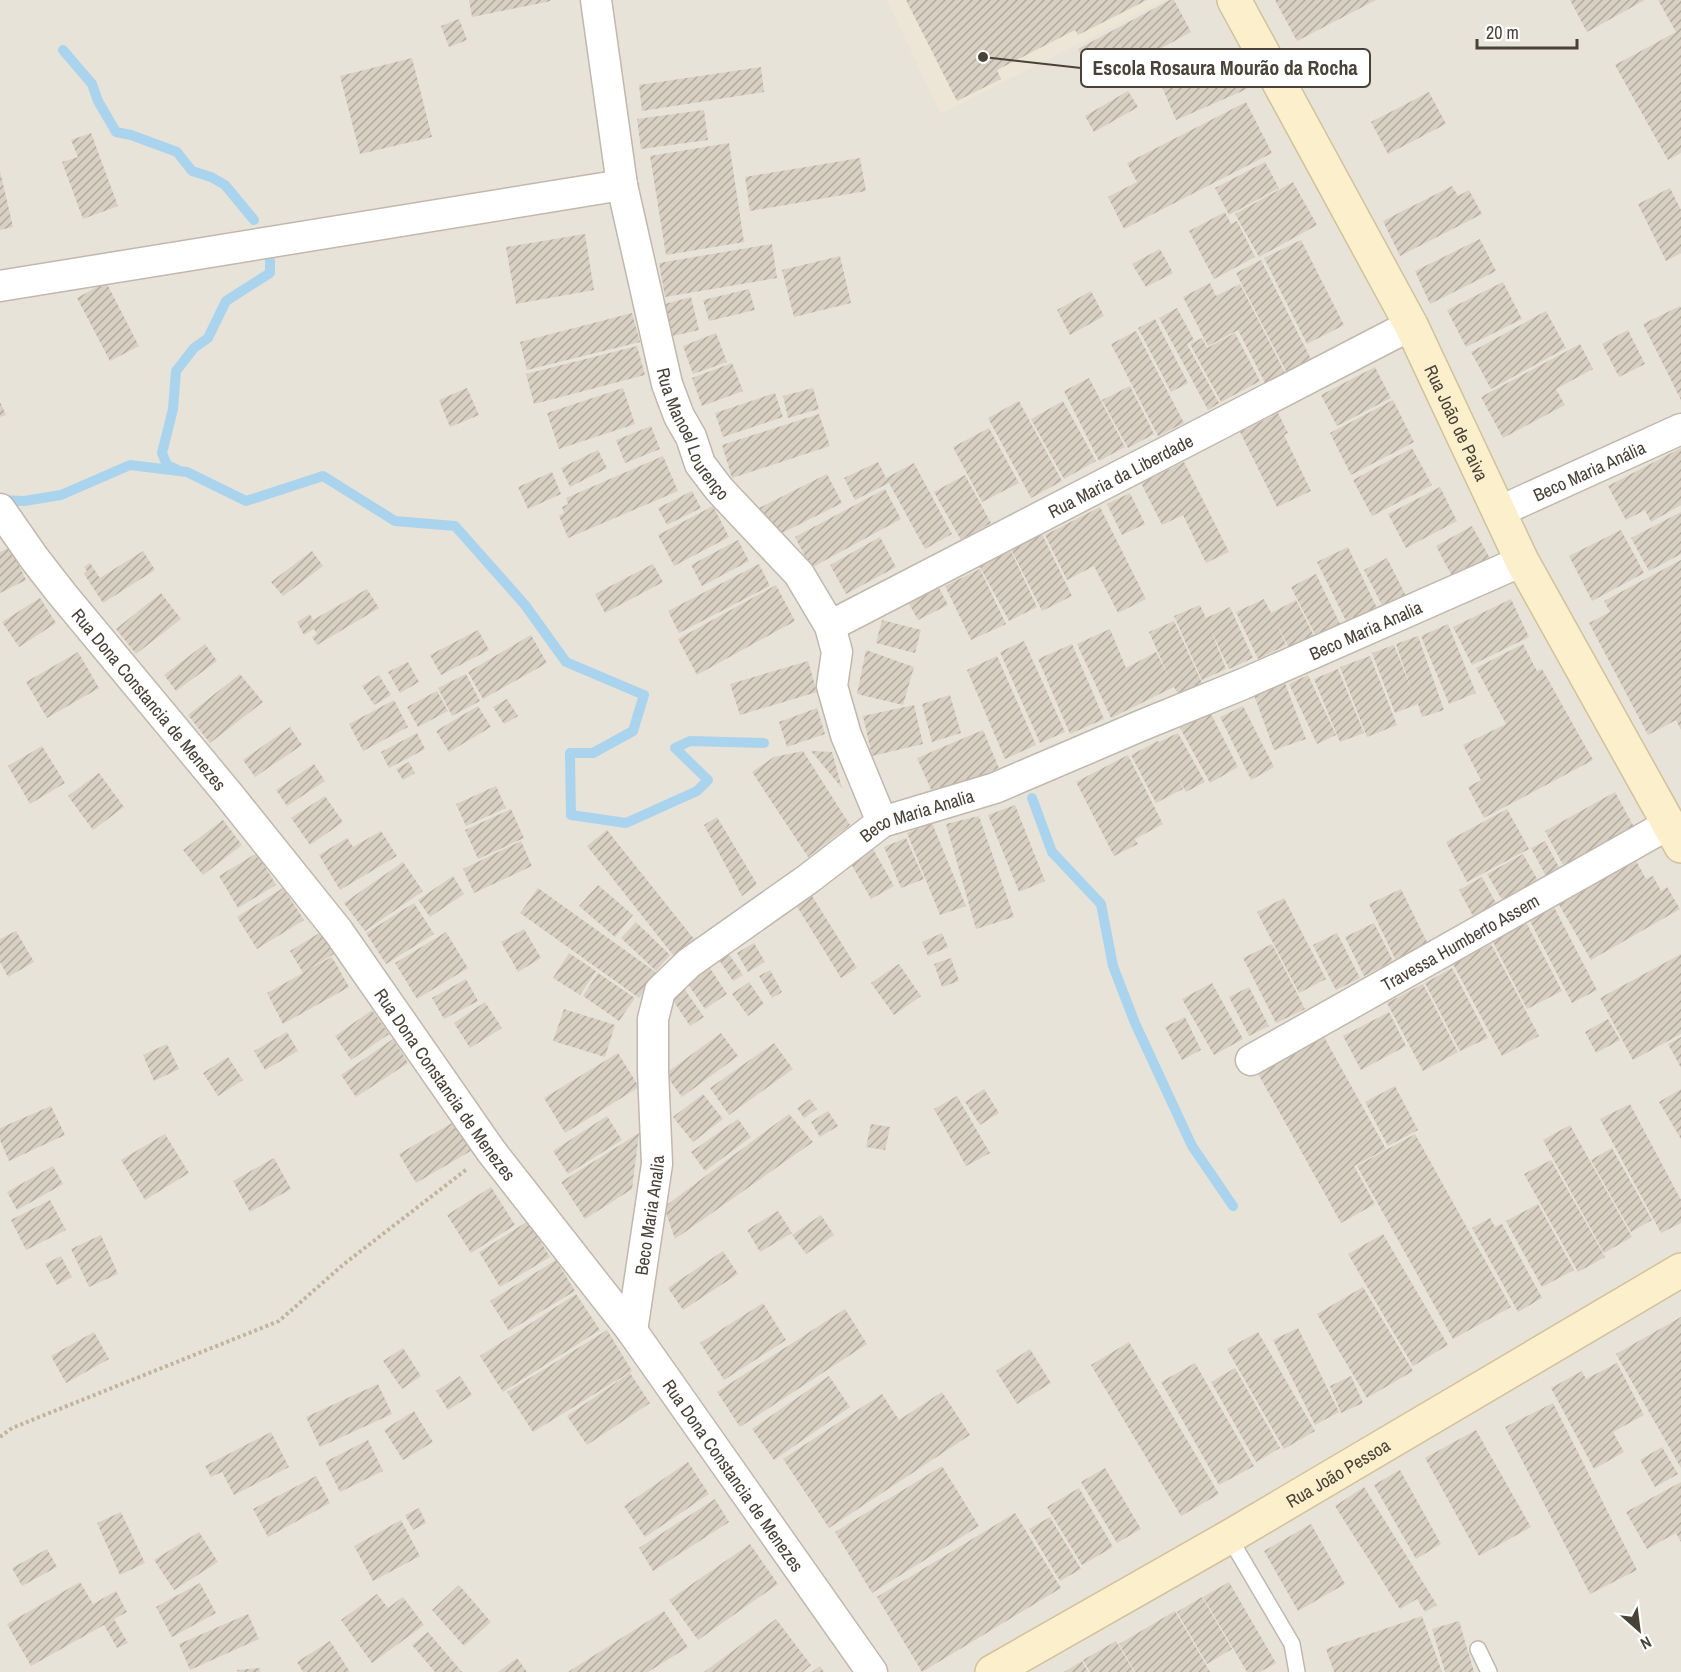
<svg xmlns="http://www.w3.org/2000/svg" width="1681" height="1672" viewBox="0 0 1681 1672" font-family="'Archivo Narrow',sans-serif">
<defs>
<pattern id="building-hatch" width="6" height="6" patternUnits="userSpaceOnUse" patternTransform="scale(1.5)"><rect width="6" height="6" fill="#d9cfc3"/><path d="M-1 1l2-2M0 6l6-6M5 7l2-2" fill="none" stroke="#b2aa9f"/></pattern>
</defs>
<rect width="100%" height="100%" fill="#f4f1ea"/>
<path fill="#e8e3d8" d="M0,0h1681v1672h-1681z"/>
<path fill="#ede5d5" d="M887,0h277l-223,114z"/>
<g fill="none" stroke-linecap="round" stroke-linejoin="round">
<path stroke="#aad4ee" stroke-width="10" d="M63,50l29,34 6,17 18,31 15,3 46,17 15,19 19,6 14,8 29,35
M176,469l-9,-4 -5,-12 11,-44 3,-38 18,-23 14,-10 18,-37 44,-28v-12
M0,500l24,1 37,-6 69,-30 57,7 59,29 77,-25 72,45 60,5 70,79 41,57 78,33 -11,36 -40,22h-23l1,62 55,8 71,-32 11,-11 -33,-32 15,-7 74,2
M1032,798l20,54 49,52 12,62 22,57 57,123 41,60"/>
</g>
<path fill="url(#building-hatch)" d="M469,0h82v1l-79,16z
M906,0h241l-69,35 -3,-5 -78,40 4,9 -44,22z
M1170,0h4l17,32 -94,51 -19,-34z
M1275,0h101l-79,41z
M1570,0h75l-58,32z
M1658,0h23v153l-13,7 -53,-95 61,-33z
M459,19l8,21 -18,7 -8,-21z
M1229,49l18,40 -71,31 -17,-40z
M412,58l20,79 -72,17 -20,-78z
M761,67l3,25 -122,19 -3,-26z
M1128,91l10,16 -44,25 -9,-16z
M1429,92l17,32 -58,30 -17,-32z
M1246,102l26,51 -148,76 -16,-32 29,-15 -10,-19z
M704,110l4,30 -67,9 -4,-30z
M91,133l27,73 -35,13 -21,-57 16,-5 -7,-17z
M729,143l15,99 -78,13 -16,-99z
M860,158l6,33 -116,20 -5,-34z
M1265,162l14,26 -50,27 -14,-27z
M0,171l13,56 -13,3z
M1293,182l24,43 -58,32 -24,-43z
M1452,186l6,10 11,-6 13,24 -82,42 -17,-35z
M1670,188l11,22v43l-15,8 -28,-57z
M1225,212l6,12 6,-3 18,36 -41,22 -25,-48z
M585,234l9,56 -78,14 -10,-57z
M1480,239l16,32 -66,33 -15,-33z
M1301,240l43,85 -37,19 -43,-86z
M772,244l5,34 -112,19 -6,-34z
M1160,249l13,24 -27,14 -14,-23z
M840,256l11,47 -57,14 -12,-47z
M1261,260l54,107 -25,12 -54,-106z
M106,282l33,64 -29,15 -33,-63z
M1503,282l19,37 -56,28 -19,-37z
M1210,283l6,13 24,-12 45,89 -20,10 -27,-53 -30,16 -25,-49z
M749,289l6,21 -46,11 -6,-21z
M1091,291l13,25 -34,19 -13,-25z
M691,297l8,33 -26,6 -8,-32z
M1680,306l1,2v92l-38,-76z
M1177,308l17,32 -7,4 32,59 -11,7 -49,-92z
M1546,311l20,37 -75,41 -20,-37z
M632,313l8,29 -113,28 -7,-28z
M1155,319l33,64 -17,9 -33,-64z
M1628,330l17,34 -26,13 -17,-33z
M1136,331l48,92 -26,13 -47,-92z
M716,333l11,29 -34,12 -10,-28z
M1235,333l25,48 -39,21 -31,-58 12,-6 5,10z
M1580,344l13,25 -37,20 9,16 -62,33 -22,-41z
M637,346l8,29 -111,29 -8,-30z
M732,363l11,28 -41,15 -10,-28z
M1375,367l16,31 -54,28 -16,-31z
M1089,378l36,69 -26,14 -35,-70z
M1130,386l24,48 -26,14 -26,-48z
M467,388l12,27 -29,12 -11,-27z
M623,388l12,36 -76,25 -12,-36z
M813,388l6,21 -31,9 -5,-22z
M775,393l8,24 -60,20 -8,-24z
M1393,400l21,42 -63,33 -21,-42z
M1019,401l43,80 -31,17 -43,-80z
M1063,401l33,60 -32,18 -33,-60z
M0,402l6,13 -6,2z
M1278,413l10,20 -4,2 27,56 -34,16 -37,-75z
M819,414l11,32 -98,32 -10,-33z
M651,426l9,23 -35,14 -9,-23z
M989,428l30,55 -37,19 -29,-55z
M1412,448l20,37 -60,31 -19,-36z
M1681,448v57l-30,17 -6,-12 -19,10 -18,-34z
M598,450l9,18 -37,19 -9,-19z
M663,456l15,35 -110,47 -9,-22 5,-3 -2,-6 6,-3 -2,-6z
M878,462l8,16 28,-15 38,71 -27,15 -36,-66 -34,17 -11,-22z
M1184,462l45,90 -23,11 -23,-48 -21,10 -21,-42z
M552,472l9,22 -33,15 -10,-22z
M827,474l15,29 -68,34 -15,-29z
M965,475l26,48 -30,17 -27,-48z
M1440,487l17,34 -51,27 -18,-34z
M885,489l16,30 -90,49 -16,-31z
M692,491l9,17 -34,17 -9,-17z
M1130,493l15,31 -23,11 -15,-31z
M713,506l16,31 -55,29 -16,-31z
M1100,507l46,92 -28,14 -24,-47 -27,14 -22,-45z
M1681,512v42l-32,17 -18,-33z
M1472,526l20,36 -37,20 -19,-36z
M1621,530l23,43 -52,28 -23,-45z
M1042,534l30,62 -30,15 -31,-62z
M880,537l16,30 -50,27 -16,-29z
M738,540l11,21 -47,25 -11,-21z
M10,547l16,33 -26,13v-41z
M1348,547l29,61 -30,15 -30,-61z
M143,551l12,19 -52,33 -19,-29 3,-3 -3,-4 6,-4 10,15z
M312,551l11,15 -40,30 -12,-14z
M1011,551l26,56 -28,14 -30,-56z
M1387,558l21,42 -23,11 -21,-41z
M1681,560v170l-5,-10 -28,15 -59,-112 21,-11 -6,-11z
M653,564l10,18 -58,31 -10,-19z
M759,564l11,22 -91,47 -11,-22z
M980,569l26,55 -35,16 -26,-54z
M1316,574l26,54 -24,12 -27,-53z
M776,585l19,36 -98,54 -19,-36z
M938,586l10,19 -30,15 -10,-18z
M367,589l12,19 -62,37 -5,-8 5,-3 -3,-5 -10,6 -7,-13 13,-8 3,6z
M161,593l20,26 -45,35 -20,-25z
M40,598l16,25 -37,24 -17,-25z
M1264,599l7,14 25,-13 19,38 -25,12 -14,-28 10,23 -28,14 -22,-47z
M1511,599l18,38 -57,28 -19,-38z
M1200,605l6,13 24,-11 23,51 -24,11 -19,-41 16,41 -24,11 -28,-64z
M882,620l39,10 -6,23 -39,-10z
M1174,621l28,62 -24,11 -4,-7 -63,31 -34,-74 33,-15 16,39 30,-16 13,25 -20,-45z
M1448,624l28,69 -27,11 -28,-68z
M478,630l11,20 -48,25 -11,-20z
M531,635l16,28 -64,36 -15,-27z
M1418,636l26,74 -22,7 -4,-13 -23,9 -23,-60 22,-8 18,46 -16,-47z
M1024,641l41,91 -25,11 -40,-91z
M205,644l12,17 -41,30 -12,-16z
M1072,644l32,75 -34,15 -32,-75z
M1523,644l14,27 5,-2 51,91 -109,58 -16,-31 13,-7 -18,-35 43,-21 -30,-56z
M866,650l48,17 -11,38 -46,-11z
M78,652l21,36 -52,30 -21,-36z
M997,656l39,89 -31,14 -38,-89z
M1370,656l27,69 -30,12 -27,-70z
M808,661l9,31 -77,23 -10,-31z
M408,662l11,20 -19,11 -12,-21z
M1338,669l26,64 -24,9 -26,-63z
M240,674l23,28 -53,41 -22,-28z
M466,674l14,27 -28,15 -14,-28z
M379,675l12,20 -17,10 -12,-19z
M1308,675l28,60 -19,9 -28,-60z
M1285,683l21,56 -32,11 -20,-55z
M437,691l11,20 -30,16 -11,-20z
M950,695l11,38 -29,9 -10,-38z
M507,699l11,17 -14,8 -11,-17z
M394,700l14,27 -45,24 -14,-27z
M914,705l9,39 -51,12 -9,-40z
M478,706l13,21 -42,25 -13,-21z
M1243,706l31,61 -23,13 -31,-63z
M817,708l8,26 -38,13 -8,-25z
M1210,712l28,55 -28,16 -30,-55z
M290,727l12,18 -47,32 -12,-17z
M983,730l16,38 -65,28 -17,-38z
M417,733l8,16 -36,19 -8,-16z
M1178,733l27,49 -19,10 -8,-15 5,12 -27,14 -25,-48 27,-14 1,1z
M42,746l23,37 -35,21 -22,-38z
M803,751l47,74 -42,32 -56,-85 22,-15z
M811,751l21,1 10,36z
M1128,755l35,69 -28,15 3,5 -24,12 -38,-74z
M409,762l6,11 -12,7 -7,-11z
M314,764l11,17 -38,25 -11,-16z
M99,773l25,34 -31,23 -25,-34z
M496,786l10,22 -40,18 -10,-22z
M1615,792l19,35 -71,38 -18,-34z
M325,796l18,26 -33,23 -19,-27z
M1015,805l30,76 -26,11 -31,-77z
M511,809l13,29 -46,21 -13,-29z
M1507,809l22,40 -62,33 -21,-40z
M979,816l35,101 -38,12 -30,-105z
M717,817l40,67 -15,12 -38,-71z
M223,820l19,25 -39,30 -20,-25z
M932,823l34,83 -26,9 -33,-82z
M607,830l87,109 -21,16 -86,-109z
M381,831l16,25 -57,34 -21,-35 28,-17 6,9z
M906,838l18,41 -23,9 -17,-41z
M521,841l11,25 -58,27 -11,-24z
M1545,841l16,30 -14,7 -16,-30z
M873,849l21,37 -23,13 -21,-37z
M257,853l19,32 -38,23 -19,-32z
M1523,854l17,30 -35,21 -18,-31z
M1635,859l11,20 7,-3 8,15 6,-4 13,22 -89,51 -33,-57z
M403,862l20,29 -58,40 -21,-28z
M453,876l11,18 -34,23 -12,-17z
M1482,877l15,28 -23,13 -15,-28z
M598,885l35,30 -18,22 -36,-31z
M283,888l21,32 -47,29 -20,-32z
M538,888l119,85 -18,25 -119,-85z
M1401,889l28,57 -33,15 -27,-57z
M809,891l48,77 -16,10 -48,-78z
M1284,898l42,81 -27,14 -42,-81z
M414,903l20,31 -48,30 -20,-31z
M1554,907l43,83 -25,13 -43,-84z
M636,922l34,33 -14,16 -35,-33z
M1526,922l36,69 -35,18 -35,-69z
M1374,923l19,38 -29,15 -19,-39z
M524,929l17,29 -23,14 -17,-30z
M16,931l18,31 -26,15 -8,-15v-23z
M321,932l13,22 -29,17 27,-14 17,30 -66,37 -16,-31 36,-20 -13,-22z
M446,932l22,36 -51,31 -22,-36z
M942,933l6,14 -20,9 -6,-14z
M1337,933l23,45 -24,12 -23,-45z
M754,943l11,19 -17,10 -11,-19z
M1272,944l33,65 -29,14 -33,-65z
M1491,944l48,92 -37,20 -49,-92z
M569,953l27,18 -16,24 -27,-17z
M729,954l14,21 -10,6 -14,-21z
M1681,954v80l-48,26 -33,-62z
M951,958l8,23 -17,6 -8,-23z
M899,964l22,32 -27,19 -23,-32z
M708,965l19,29 -22,15 -20,-29z
M1452,968l36,70 -28,13 -35,-68z
M770,970l12,22 -10,6 -13,-22z
M598,973l37,25 -16,23 -36,-25z
M466,979l12,22 -34,18 -12,-21z
M749,982l15,22 -16,12 -16,-22z
M1212,983l31,56 -29,16 -32,-56z
M1423,984l35,68 -35,19 -36,-68z
M683,987l21,30 -14,9 -20,-30z
M1249,987l20,39 -20,10 -20,-39z
M485,1002l17,26 -32,20 -16,-25z
M564,1009l51,16 -10,32 -52,-16z
M372,1010l17,24 -38,26 -16,-24z
M1389,1012l17,34 -45,24 -18,-34z
M1185,1017l16,33 -19,10 -17,-33z
M1608,1019l12,21 -24,13 -11,-21z
M287,1032l11,19 -33,19 -11,-19z
M721,1033l17,23 -56,41 -17,-23z
M1323,1035l63,114 -32,17 21,38 -34,19 -84,-151z
M1681,1037v31l-13,-24z
M393,1039l15,24 -52,34 -15,-22z
M774,1043l19,26 -64,46 -19,-27z
M167,1044l12,25 -25,12 -11,-26z
M618,1053l21,34 -74,46 -21,-35z
M228,1057l15,23 -25,16 -15,-23z
M1395,1086l23,44 -30,16 -23,-44z
M984,1089l15,24 -19,12 -15,-23z
M1681,1089v50l-22,-37z
M703,1094l20,25 -30,23 -20,-25z
M957,1096l33,57 -24,13 -32,-57z
M810,1099l7,10 -13,9 -7,-10z
M1630,1104l51,96v23l-20,10 -61,-114z
M51,1106l14,29 -56,26 -9,-21v-12z
M828,1111l10,15 -18,11 -9,-15z
M789,1114l24,28 -138,97 -11,-32z
M607,1116l15,24 -54,34 -15,-23z
M738,1119l13,18 -46,34 -14,-19z
M457,1120l17,29 -58,34 -17,-29z
M871,1124l19,3 -5,23 -19,-3z
M1570,1125l62,112 -28,16 -61,-113z
M639,1133l-7,56 -47,30 -24,-37z
M165,1134l24,39 -44,27 -24,-40z
M1415,1134l96,173 -58,32 -96,-173z
M1612,1148l40,72 -21,12 -40,-72z
M274,1158l17,31 -41,23 -17,-31z
M1551,1160l54,97 -27,15 -54,-98z
M53,1166l10,18 -46,26 -10,-18z
M491,1187l24,38 -44,28 -24,-38z
M50,1200l16,30 -40,20 -15,-30z
M1538,1204l36,66 -32,17 -36,-66z
M778,1211l14,22 -32,19 -13,-22z
M821,1215l13,20 -28,19 -14,-19z
M1490,1218l5,9 7,-3 40,74 -24,14 -46,-84z
M528,1221l22,36 -50,30 -21,-35z
M1383,1234l65,111 -35,21 -65,-112z
M101,1235l17,39 -29,13 -18,-38z
M723,1251l15,23 -55,36 -15,-22z
M61,1256l11,21 -15,8 -12,-21z
M556,1260l19,31 -66,40 -19,-30z
M1363,1287l50,84 -46,27 -50,-84z
M576,1294l24,36 -97,62 -23,-36z
M763,1303l23,37 -62,40 -24,-37z
M845,1309l22,35 -127,83 -23,-35z
M1681,1317v151l-65,-114z
M1298,1328l41,84 -24,13 -42,-85z
M607,1330l25,41 -99,61 -26,-40z
M94,1332l15,27 -43,24 -15,-27z
M1258,1332l57,99 -31,18 -57,-100z
M1129,1342l90,152 -38,22 -90,-151z
M403,1348l18,28 -19,13 -19,-28z
M1030,1349l21,34 -34,21 -21,-33z
M1195,1363l59,103 -35,19 -58,-103z
M1617,1363l27,52 -31,17 11,20 -30,17 -43,-81 31,-17 4,8z
M1235,1368l45,80 -24,14 -45,-80z
M630,1373l20,30 -63,42 -20,-29z
M460,1376l12,19 -24,15 -12,-19z
M829,1376l21,31 -76,53 -22,-31z
M1351,1376l12,27 -22,10 -11,-27z
M378,1384l14,30 -72,33 -14,-30z
M942,1392l28,43 -141,93 -46,-69 99,-65 17,26z
M1553,1403l84,167 -47,24 -85,-167z
M414,1411l19,31 -30,18 -19,-30z
M1476,1430l55,97 -52,29 -54,-98z
M271,1432l18,35 -55,28 -12,-23 -11,5 -6,-11z
M368,1440l15,31 -43,21 -15,-30z
M1662,1447l16,27 -23,13 -15,-27z
M688,1462l21,32 -64,43 -21,-31z
M942,1466l37,60 -107,67 -37,-61z
M1105,1468l36,61 -24,14 -36,-61z
M1400,1470l41,74 -25,15 -42,-74z
M316,1476l14,27 -62,34 -15,-28z
M1681,1482v60l-5,-9 -29,16 -21,-37z
M1364,1487l73,118 -12,7 -8,-13 -17,10 -65,-103z
M1079,1488l34,59 -31,18 -35,-58z
M715,1499l14,23 -76,49 -14,-23z
M419,1508l7,15 -13,7 -8,-15z
M121,1512l24,51 -25,12 -23,-52z
M1015,1513l46,75 -139,84 -45,-75z
M1050,1517l31,52 -21,12 -31,-52z
M401,1520l19,36 -47,25 -19,-35z
M1311,1524l34,60 -47,27 -34,-60z
M199,1532l19,30 -44,28 -20,-30z
M750,1544l28,40 -80,56 -29,-40z
M47,1549l10,18 -35,19 -10,-18z
M80,1582l13,22 23,-13 11,21 -13,7 14,24 -11,5 -13,-23 -73,41 -24,-42z
M1229,1582l47,81 -16,9h-13l-44,-75z
M200,1583l16,30 -44,24 -16,-30z
M459,1585l32,37 -27,24 -32,-36z
M377,1594l11,14 15,-11 21,28 -52,38 -31,-43z
M1202,1597l30,52 -25,15 -30,-52z
M664,1611l24,36 -40,25h-80z
M1175,1611l35,61h-75l-16,-28z
M248,1614l11,25 -69,31 -11,-26z
M1422,1616l20,56h-108l-8,-23z
M776,1619l35,46 -8,7h-99z
M1459,1621l15,51h-29l-13,-43z
M428,1632l34,40h-27l-23,-27z
M330,1641l20,31h-47l-6,-10z
M1116,1641l18,31h-44l-7,-12z
M517,1658l10,14h-29z
M1082,1661l6,11h-24z
M820,1666l4,6h-12z
M260,1668v4h-22l-1,-2z"/>
<g fill="none" stroke-linecap="round" stroke-linejoin="round">
<g stroke="#c0b8ad" stroke-width="18">
<path id="lane" d="M1229,1537l63,107 5,28
M1478,1649l11,23"/>
</g>
<g stroke="#c0b8ad" stroke-width="33">
<g id="street">
<path id="s1" d="M596,0l26,185 45,199 12,32 12,21 9,27 19,25 80,85 31,52 7,26 -5,34 14,49 36,87"/>
<path d="M0,286l622,-101"/>
<path id="s2" d="M0,509l34,49 28,36 167,201 109,136 153,220 141,180 240,341"/>
<path id="s3" d="M1498,512l183,-83"/>
<path id="s4" d="M830,626l581,-301"/>
<path id="s5" d="M1251,1060l418,-236"/>
<path id="s6" d="M632,1331l25,-167 -4,-93v-52l7,-28 29,-28 119,-84 74,-57 113,-34 145,-62 103,-42 279,-123"/>
</g>
</g>
<g stroke="#d2c29b" stroke-width="36">
<g id="secondary">
<path id="s7" d="M1234,0l177,325 111,236 159,285"/>
<path id="s8" d="M992,1672l237,-135 452,-267"/>
</g>
</g>
<path stroke="#c1b49f" stroke-width="4" stroke-dasharray="3 3" stroke-linecap="butt" d="M0,1437l12,-9 267,-107 65,-57 123,-95"/>
<use href="#lane" stroke="#fff" stroke-width="15"/>
<use href="#street" stroke="#fff" stroke-width="30"/>
<use href="#secondary" stroke="#fcefcc" stroke-width="33"/>
</g>
<g text-anchor="middle" dominant-baseline="central" stroke-width="5" stroke-linejoin="round" paint-order="stroke">
<g font-size="18" fill="#484238" stroke="#fff">
<text stroke="none"><textPath href="#s7" startOffset="478">Rua João de Paiva</textPath></text>
<text stroke="none"><textPath href="#s1" startOffset="447">Rua Manoel Lourenço</textPath></text>
<text stroke="none"><textPath href="#s3" startOffset="100">Beco Maria Anália</textPath></text>
<text stroke="none"><textPath href="#s4" startOffset="327">Rua Maria da Liberdade</textPath></text>
<text stroke="none"><textPath href="#s6" startOffset="1143">Beco Maria Analia</textPath></text>
<text stroke="none"><textPath href="#s2" startOffset="242">Rua Dona Constancia de Menezes</textPath></text>
<text stroke="none"><textPath href="#s6" startOffset="657">Beco Maria Analia</textPath></text>
<text stroke="none"><textPath href="#s5" startOffset="240">Travessa Humberto Assem</textPath></text>
<text stroke="none"><textPath href="#s2" startOffset="728">Rua Dona Constancia de Menezes</textPath></text>
<text stroke="none"><textPath href="#s6" startOffset="117">Beco Maria Analia</textPath></text>
<text stroke="none"><textPath href="#s8" startOffset="399">Rua João Pessoa</textPath></text>
<text stroke="none"><textPath href="#s2" startOffset="1214">Rua Dona Constancia de Menezes</textPath></text>
</g>
</g>
<path fill="none" stroke="#484238" stroke-width="2" d="M983 57L1081 68"/>
<circle fill="#484238" stroke="#fff" stroke-width="2" cx="983" cy="57" r="6"/>
<rect fill="#fff" stroke="#484238" stroke-width="2" x="1081" y="49" width="289" height="38" rx="6"/>
<g font-size="20" text-anchor="middle" font-weight="bold" fill="#484238">
<text x="1225" y="75">Escola Rosaura Mourão da Rocha</text>
</g>
<g transform="translate(1639 1630) rotate(152)" stroke="#ffffff" stroke-width="4.5" paint-order="stroke">
<path d="M0-4.5L10 22L0 15L-10 22Z" fill="#484238"/>
<text y="-9" font-size="16" font-weight="bold" text-anchor="middle" fill="#484238">N</text>
</g>
<path d="M1477 39v9h100v-9" fill="none" stroke="#484238" stroke-width="3"/>
<text x="1486" y="39" font-size="18" fill="#484238" stroke="#ffffff" stroke-width="4.5" paint-order="stroke">20 m</text>
</svg>
